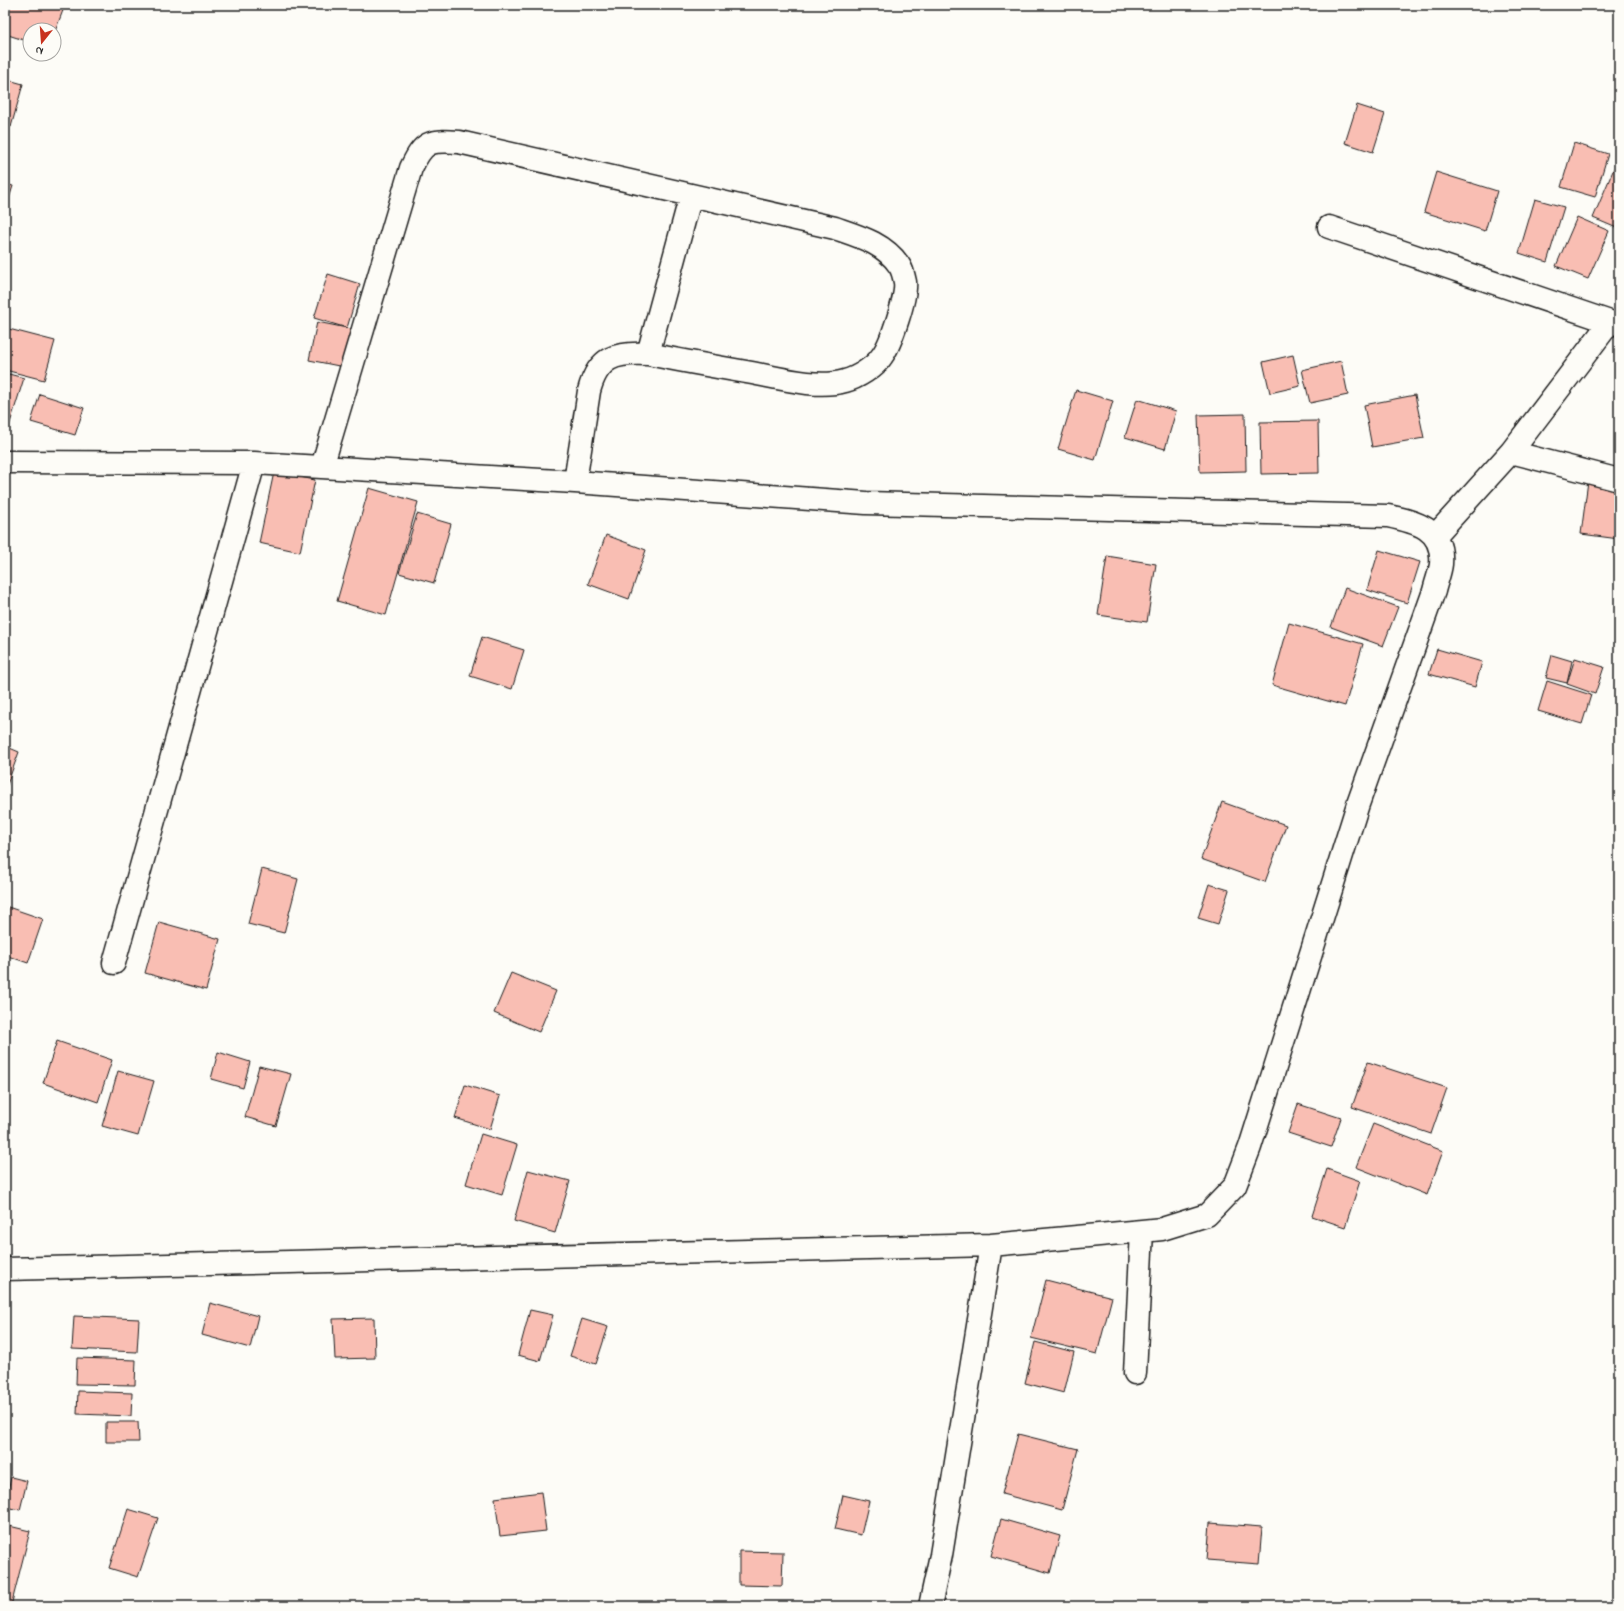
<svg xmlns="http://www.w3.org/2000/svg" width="1624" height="1611" viewBox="0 0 1624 1611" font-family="'Indie Flower',sans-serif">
<rect width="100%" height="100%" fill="#fdfcf7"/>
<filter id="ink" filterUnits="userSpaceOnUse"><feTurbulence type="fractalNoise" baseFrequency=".025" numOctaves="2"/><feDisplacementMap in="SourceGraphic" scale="8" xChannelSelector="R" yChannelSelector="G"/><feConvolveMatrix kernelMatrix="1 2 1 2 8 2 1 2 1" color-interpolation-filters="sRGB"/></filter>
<g filter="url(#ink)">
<path fill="#f9beb3" stroke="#1c1c1c" d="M6,5h59l-11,29v-4h-24v12l-25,-8z
M5,79l18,5 -12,43 -6,-1z
M1357,105l28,9 -12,38 -28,-9z
M1574,143l34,11 -13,43 -34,-10z
M1615,166l4,2v61l-26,-11z
M1436,172l61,19 -12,40 -61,-19z
M5,184l8,2 -8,25z
M1535,199l29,8 -17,55 -28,-9z
M1577,217l32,14 -21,48 -32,-13z
M328,274l32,10 -13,44 -33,-10z
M317,322l35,7 -8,38 -35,-7z
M5,328l50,13 -11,39 -39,-10z
M1293,355l7,31 -30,7 -7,-31z
M1341,361l7,34 -38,8 -8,-33z
M5,373l19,5 -18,58h-1z
M1076,390l37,11 -18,59 -37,-11z
M40,394l44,14 -9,27 -44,-13z
M1415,395l9,43 -52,9 -8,-42z
M1137,399l39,12 -11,38 -40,-12z
M1245,414l1,57 -46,1 -2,-57z
M1318,421l1,52 -58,1 -1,-52z
M274,472l41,8 -15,72 -41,-9z
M1588,481l31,5v53l-38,-5z
M369,488l49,14 -32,113 -49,-14z
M417,514l34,10 -17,59 -35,-10z
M606,535l40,15 -17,49 -41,-15z
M1379,550l41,12 -13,41 -40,-13z
M1107,556l49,8 -9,58 -49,-7z
M1345,588l53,19 -15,39 -52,-19z
M1289,623l74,21 -18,62 -73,-21z
M482,637l42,13 -12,39 -42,-13z
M1437,649l45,13 -7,25 -46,-13z
M1552,655l20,6 -5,22 -21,-5z
M1575,658l29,9 -9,27 -28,-10z
M1547,681l44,14 -9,29 -44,-13z
M5,746l14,6 -14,38z
M1222,802l64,23 -21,57 -64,-23z
M5,837l5,1 -5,14z
M262,869l36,10 -14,54 -36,-9z
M1209,884l20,6 -11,34 -20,-6z
M5,906l38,13 -15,44 -23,-8z
M159,922l61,17 -14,51 -61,-17z
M511,973l45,18 -17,41 -45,-19z
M57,1041l55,19 -14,42 -55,-19z
M218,1052l32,10 -7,26 -32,-9z
M1368,1062l79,26 -16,46 -79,-27z
M259,1066l32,8 -15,52 -31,-9z
M118,1071l36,10 -16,55 -36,-10z
M5,1081l4,1 -4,11z
M465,1085l35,11 -10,33 -35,-11z
M1298,1104l43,14 -10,29 -43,-14z
M1373,1124l70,27 -16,44 -71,-28z
M481,1134l36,11 -15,50 -36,-11z
M1327,1169l33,12 -15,46 -33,-11z
M528,1170l42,11 -15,52 -41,-12z
M1619,1173v20l-6,-2z
M1046,1280l66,17 -15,57 -66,-16z
M210,1303l48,13 -8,32 -48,-13z
M530,1310l23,5 -13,46 -22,-6z
M74,1316l65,3 -2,33 -65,-3z
M374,1318l1,40 -40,1 -2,-40z
M582,1319l26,8 -12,37 -26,-8z
M1035,1342l39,10 -10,41 -39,-10z
M77,1358l59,2 -1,25 -59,-1z
M78,1391l54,2 -1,23 -54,-2z
M106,1422h32l1,20h-33z
M1018,1434l60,15 -16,61 -60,-16z
M11,1477l16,4 -7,29 -15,-3z
M541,1492l5,39 -46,5 -5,-38z
M843,1495l26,6 -8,34 -26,-6z
M128,1509l30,9 -20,59 -29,-9z
M1001,1519l59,17 -10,37 -59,-17z
M1210,1523l52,4 -3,37 -52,-4z
M5,1525l25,6 -19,75 -6,-2z
M739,1551l44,1 -1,34 -43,-1z"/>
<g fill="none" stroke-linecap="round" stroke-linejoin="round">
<g stroke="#1c1c1c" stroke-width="25">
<path id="street" d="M1329,227l281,95 9,2
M648,354l43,-159
M1511,452l108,28
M5,462l249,1 321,19 291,21 522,13c28,6 56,12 53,48 -1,9 -5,18 -7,27l-76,213 -108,343 -15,39 -28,29 -45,14 -20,2 -151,14 -986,24
M322,467l89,-299c13,-27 18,-28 48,-26l376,86c23,8 49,15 64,37 3,4 5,12 6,17 2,14 -14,62 -23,74 -7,11 -25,22 -37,25 -27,8 -66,-3 -93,-8 -35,-6 -70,-12 -104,-19 -33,-2 -50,3 -59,37l-14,91
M1435,536l76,-84 99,-130
M114,963l140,-500
M1135,1373l7,-142
M930,1606l11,-51 50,-310"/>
</g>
<use href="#street" stroke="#fdfcf7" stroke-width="22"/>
</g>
</g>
<rect width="1624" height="1611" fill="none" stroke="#fdfcf7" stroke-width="20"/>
<rect x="10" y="10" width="1604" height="1591" fill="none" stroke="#1c1c1c" stroke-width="1.5" filter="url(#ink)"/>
<g transform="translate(42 42) rotate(197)"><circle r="19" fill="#fdfcf7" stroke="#a3a29f"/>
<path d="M0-3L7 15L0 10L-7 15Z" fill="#c8321e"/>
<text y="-6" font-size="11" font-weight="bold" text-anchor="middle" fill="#1c1c1c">N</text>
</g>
</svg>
